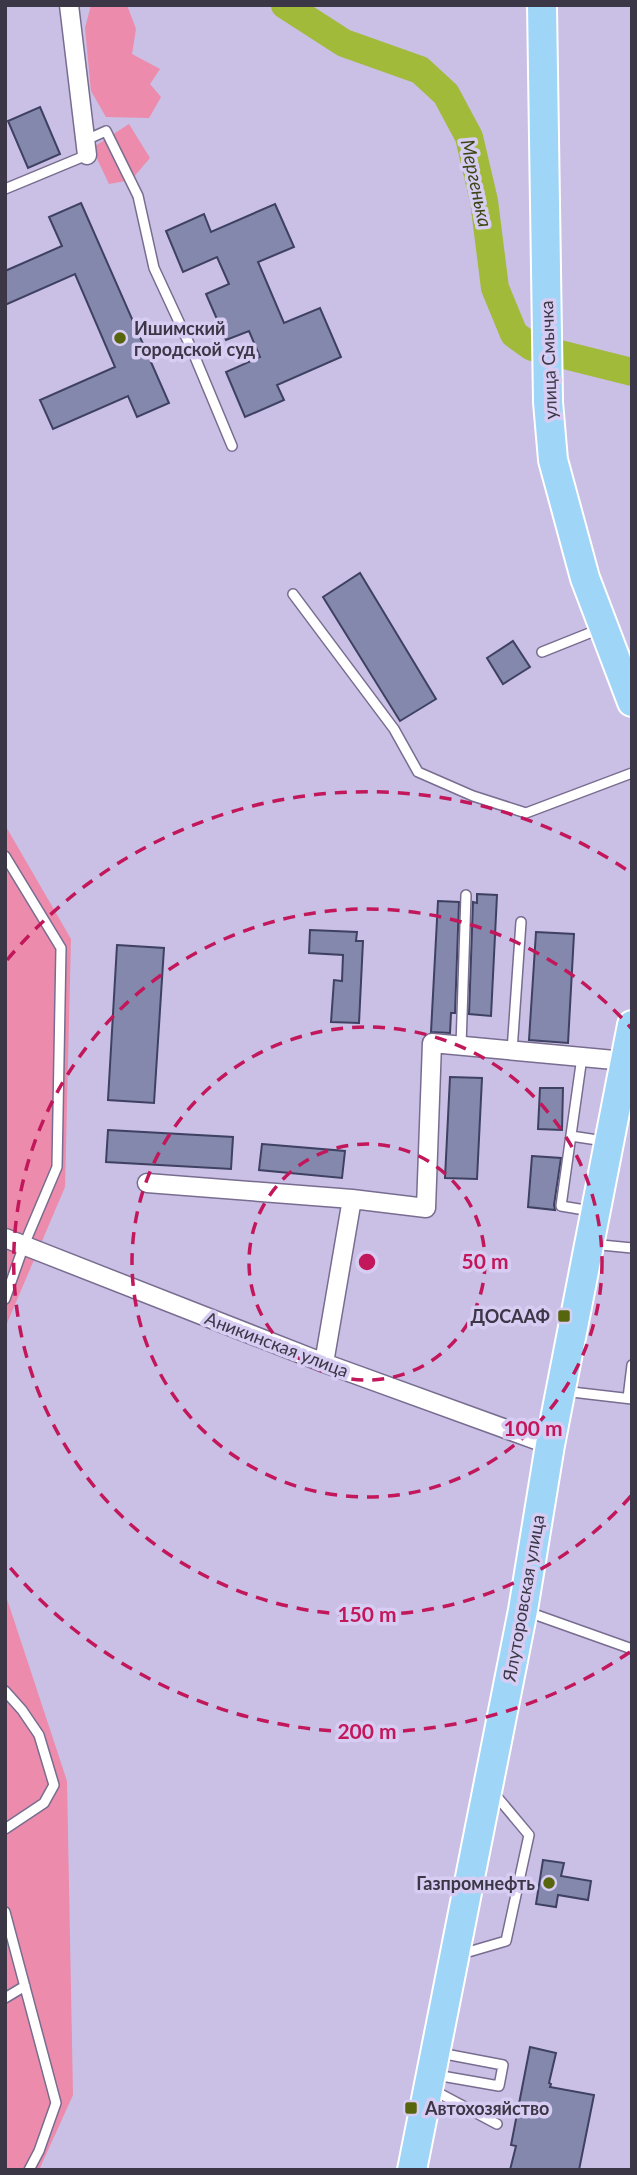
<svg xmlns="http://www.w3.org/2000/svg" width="637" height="2175" viewBox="0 0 637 2175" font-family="Lato,sans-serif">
<rect width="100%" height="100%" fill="#cabfe5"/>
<path fill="#ec8bab" d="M91,5h36l9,24 -4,25 28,15 -10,15 11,13 -12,21 -43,-1 -15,-26 -6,-63z
M129,124l21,34 -19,22 -22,4 -17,-36z
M5,825l66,114 -6,248 -60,141z
M5,1593l62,188 6,314 -34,75h-34z"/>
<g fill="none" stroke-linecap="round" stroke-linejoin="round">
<path stroke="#a2ba39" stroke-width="28" d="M285,5l59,38 76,27 26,24 23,43 15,64 11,87 19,46 18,13 100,25"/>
</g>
<path fill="#8488ac" stroke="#3e4161" stroke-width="2" d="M40,107l20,47 -32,14 -20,-47z
M81,203l88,200 -32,14 -9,-21 -75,33 -13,-29 75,-33 -40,-93 -70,31v-34l57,-25 -13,-29z
M275,204l19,43 -36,15 26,61 36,-15 21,49 -64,28 7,15 -39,17 -19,-45 34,-15 -11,-26 -23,9 -20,-46 23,-10 -12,-27 -34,15 -17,-41 38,-17 7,18z
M360,573l76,126 -36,22 -77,-124z
M513,641l17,26 -27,17 -16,-26z
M477,894l20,1 -6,121 -22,-2 4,-112 4,1z
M438,901l21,1 -4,111h-4l-1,20 -19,-1z
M310,930l47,2 -1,9h7l-4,82 -28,-1 3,-42 8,1 1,-26 -34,-2z
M536,932l38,2 -6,109 -39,-3z
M117,945l47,3 -10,155 -46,-3z
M450,1077l32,1 -5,101 -32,-1z
M540,1088h23l-1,42 -24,-1z
M108,1130l125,7 -2,32 -125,-7z
M262,1144l83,7 -3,27 -83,-8z
M532,1156l29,2 -7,47 1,5 -27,-3z
M543,1860l21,3 -3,13 30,5 -3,19 -30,-5 -2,12 -20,-3z
M530,2047l26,6 -7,30 2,1 -1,3 44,8 -15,75h-69l6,-24 -5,-1z"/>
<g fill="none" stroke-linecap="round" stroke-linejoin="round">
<g stroke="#786d90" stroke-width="12">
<path id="service" d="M86,140l20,-9 32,65 16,72 38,82 40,96
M5,189l82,-34
M293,594l101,135 24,43 55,24 53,17 106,-40
M542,652l60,-24
M5,856l56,92 -4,219 -33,78 -19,54
M461,1046l5,-151
M512,1051l9,-129
M582,1057l-21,149 30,5
M571,1136l33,5
M591,1244l41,4
M563,1391l69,8
M628,1398l4,-33
M528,1612l104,37
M5,1691l17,19 17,25 15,50 -10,18 -39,26
M5,1912l51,191 -17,48 -10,19
M458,1955l48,-14 23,-106 -36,-43
M5,1998l20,-12
M436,2075l63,11 4,-21 -63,-12
M433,2090l64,34"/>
</g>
<g stroke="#786d90" stroke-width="21">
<path id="minor" d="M69,5l18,150
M147,1183l205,16
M5,1238l319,125 226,82
M324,1363l28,-164 74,9 6,-165 193,18"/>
</g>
<g stroke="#fff" stroke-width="32">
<path id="primary" d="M542,5l6,397 5,58 32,118 47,124
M412,2170l111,-560 27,-165 82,-420"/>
</g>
<use href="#service" stroke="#fff" stroke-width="9"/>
<use href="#minor" stroke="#fff" stroke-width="18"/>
<use href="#primary" stroke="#9fd6f8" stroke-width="28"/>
</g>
<g fill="none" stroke="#c2185b" stroke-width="3.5" stroke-dasharray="12 9">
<circle cx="367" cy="1262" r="118"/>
<circle cx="367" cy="1262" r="235"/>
<path d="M631 1496A353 353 0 1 1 631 1028"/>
<path d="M630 1652A470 470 0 0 1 7 1564M7 960A470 470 0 0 1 630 872"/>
</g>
<g fill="#57650c" stroke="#d7ccf2" stroke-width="2.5">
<circle cx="120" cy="338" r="7"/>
<rect x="557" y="1309" width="14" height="14" rx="3.5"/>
<circle cx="549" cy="1883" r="7"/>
<rect x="404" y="2101" width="14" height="14" rx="3.5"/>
</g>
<g text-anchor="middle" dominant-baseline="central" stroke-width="7" stroke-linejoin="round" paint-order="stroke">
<g font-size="18" font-weight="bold" fill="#3c3746" stroke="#d7ccf2" text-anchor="start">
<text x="134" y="328">Ишимский<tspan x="134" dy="21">городской суд</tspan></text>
<text x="550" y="1316" text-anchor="end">ДОСААФ</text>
<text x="535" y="1883" text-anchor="end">Газпромнефть</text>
<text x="425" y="2108">Автохозяйство</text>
</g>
<g font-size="18" fill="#3c3746" stroke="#d7ccf2">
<text transform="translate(548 360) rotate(-92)">улица Смычка</text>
<text transform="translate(277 1344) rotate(21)">Аникинская улица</text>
<text transform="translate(523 1598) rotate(-80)">Ялуторовская улица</text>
</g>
<g font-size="19" font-style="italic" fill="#3c4613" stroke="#d7ccf2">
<text transform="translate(477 183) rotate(78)">Мергенька</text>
</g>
</g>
<circle cx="367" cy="1262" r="10" fill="#c2185b" stroke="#d7ccf2" stroke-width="3.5"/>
<g font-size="21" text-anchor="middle" font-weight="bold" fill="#c2185b" stroke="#d7ccf2" stroke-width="7" stroke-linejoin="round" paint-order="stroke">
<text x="485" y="1269">50 m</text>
<text x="533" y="1436">100 m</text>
<text x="367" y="1622">150 m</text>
<text x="367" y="1739">200 m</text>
</g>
<rect width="637" height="2175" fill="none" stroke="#3c3746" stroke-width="14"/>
</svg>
